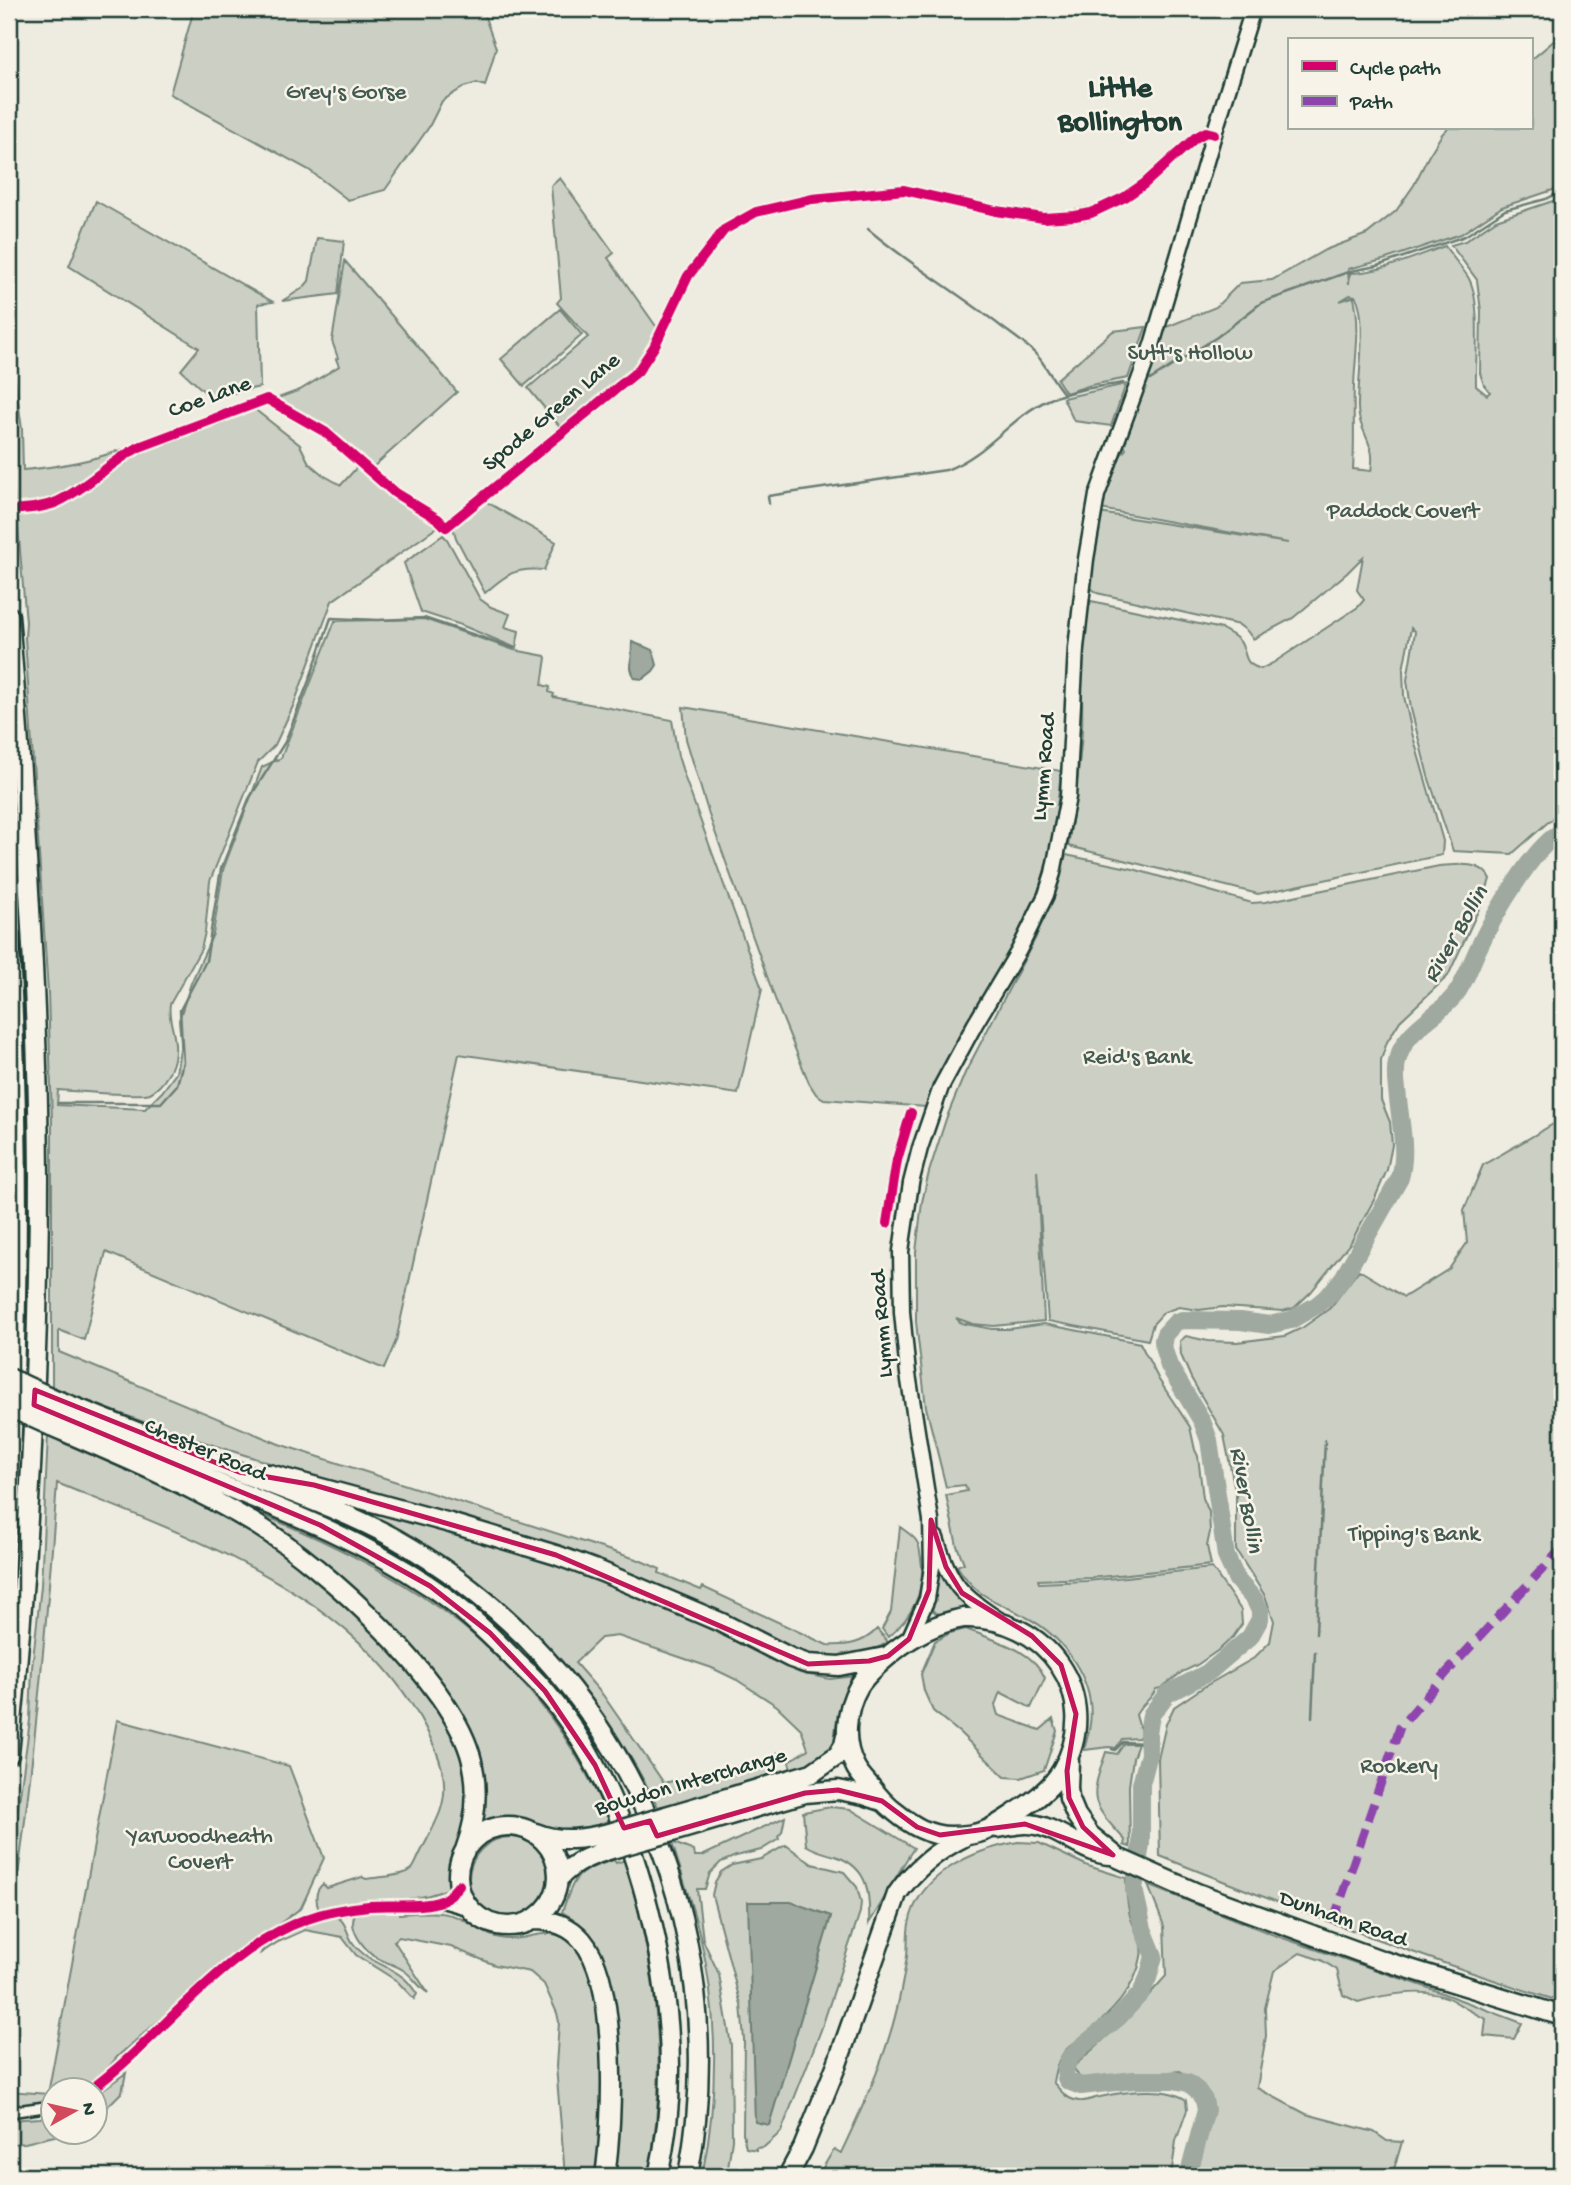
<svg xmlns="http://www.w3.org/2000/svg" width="1571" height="2185" viewBox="0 0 1571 2185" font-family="'Gochi Hand',sans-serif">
<rect width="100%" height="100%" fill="#eeece1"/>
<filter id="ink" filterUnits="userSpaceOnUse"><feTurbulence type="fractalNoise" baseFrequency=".0143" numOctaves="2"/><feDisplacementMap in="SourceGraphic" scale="14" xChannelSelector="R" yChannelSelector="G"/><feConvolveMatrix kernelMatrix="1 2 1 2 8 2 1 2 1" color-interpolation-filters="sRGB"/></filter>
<g filter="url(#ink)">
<path fill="#cccfc4" stroke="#76867c" stroke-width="2" fill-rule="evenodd" d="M194,9h288l14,39 -11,38 -8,-3 -13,4 -22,14 -13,26 -44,63 -37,10 -39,-30 -139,-76z
M1562,34v153l-60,20 -41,27 -78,26 -35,9 1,15 1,-11c33,-1 64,-16 95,-27 7,11 16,20 23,31 14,23 7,82 8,109l11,9 3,-3 -6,-7 -4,-12 1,-62 -4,-31 -26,-35 14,-4 31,-21 66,-22v616l-15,9 -35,31 -59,-3 -25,-75 -17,-67 -4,-29 8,-48 -4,-4 -8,42 1,26 8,37 31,108 -1,14 -184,39 -190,-48c6,-39 12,-78 14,-117 2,-42 -7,-89 9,-128l131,28c7,4 15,7 19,14 7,13 1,20 20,26l12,-6 85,-56 6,-7 -7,-10 6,-33 -16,16 -54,45 -40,21 -6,-8 -8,-6 -142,-32 -7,-6 9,-74 189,30 -188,-34c6,-21 10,-43 26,-60l-5,-11 43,-110 52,-21 24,-24 32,-3 53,-30 42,-16 29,-23 18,-26 14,-28 14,-23 6,-6h83v-68zM1350,295l5,1c13,17 3,84 3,107 -1,20 8,29 13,47 2,6 1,15 0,21l-18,-2c2,-28 0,-55 1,-83 1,-29 7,-59 0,-88l-2,-1 -12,4z
M560,178l54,75 -6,5 50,71 -9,21 -19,24 -69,54 -33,-40 60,-51 -31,-34 4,-5 -10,-112z
M96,201l177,101 -15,2 2,83 -49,11 -30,-28 18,-22 -130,-82z
M317,238l27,3 -6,53 -56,7 21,-13 6,-7z
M345,261l112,131 -85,76 -97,-69 25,-9 39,-24 -3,-7 2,-1 -6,-17z
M560,309l22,26 -58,51 -23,-27z
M1146,327l-18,51 -37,7 -25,8 -9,-14 56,-48z
M9,334l13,95 1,41c34,-3 65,-8 97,-20l-3,6c-19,15 -40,36 -64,45 -12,4 -25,4 -38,5l-6,-67z
M1126,384l-15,42 -37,-5 -11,-23z
M253,408l47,37 9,18 14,12 18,10 18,-20 42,38 36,19 2,4 -107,75 -38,103 -19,41 -17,17 -48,119 -5,51 -4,17 -31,55c-3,16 7,31 5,48 -1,15 -11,34 -25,41 -9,4 -77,-2 -92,-3l-1,15 88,4 17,-17 14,-19 5,-30 -2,-23 12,-37 22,-49 10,-64 39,-103 19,-9 54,-137 89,-2 90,31 31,6 1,2 -4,27 8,2 -1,5 5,2 -1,3 119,23 6,36 8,25 76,208 -24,105 -279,-40 -63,287 -12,28 -278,-117 -22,88 -25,-10v22l220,92 360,116 21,9 -1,4 42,17 2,-3 124,58c20,1 36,-1 50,-16l11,13 -9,5 -21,7 -1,3 -40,1 -17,-5 -73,-39 -82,-32 -476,-151 -117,-42v-268l-4,-129 -23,-354 1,-16 -9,-107 33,-7 63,-41 13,-4 4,-5 12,-6z
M485,501l71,41 -12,28c-30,-3 -38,5 -59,23l-29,-55 -3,-11z
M443,535l4,4 33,60 11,8 19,7 -5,13 14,4 -3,17 -55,-23 -40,-13 -17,-49z
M683,707l378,64c-4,41 -9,82 -23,121 -14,40 -37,74 -58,110 -21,33 -39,69 -54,105l-102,-8 -8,-5 -7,-11 -31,-76 -69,-192 -23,-76z
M1066,855l67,14 119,34 13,-1 174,-36c17,-1 43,-6 51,13l-6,19 -36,78 -48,45 -13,21 -6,18v40l9,22 2,23 -5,25 -12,28 -24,44 -40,50 -17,16 -11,3 -60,-4 -24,3 -20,-3 -15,5 -11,12 -5,16 -100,-19 -11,-151 7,151 -50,5 -21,-2 -17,-6 5,5 31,6h17l35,-5 96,19 19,37 31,47 5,23 3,6 5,42 6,14 1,20 -3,14 4,19 -121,13 -52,2 1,3 48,-2 125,-13 29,42 1,14 -9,13 -13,12 -23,16 -15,7 -21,16 -5,1c-4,10 -15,15 -20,26l5,17 -2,6 -17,1 -6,9 -7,-1 -25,3c2,-8 5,-17 6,-26 6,-43 -27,-88 -64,-107 -32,-18 -47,-17 -69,-51l7,-3 -7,-17 -11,-51 21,-4 -2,-6 -19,2 -20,-80 -10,-85v-70l6,-50 7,-30 17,-53 19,-46 71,-136z
M1562,1119v883c-136,-42 -270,-93 -402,-146l-2,-97 8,-35 8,-17 28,-19 52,-30 16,-16 4,-21 -9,-25 -29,-46v-55l-12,-60 -33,-57 -10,-23 -1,-14 6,-5 22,5 29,1 48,-6 17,-8 28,-20 29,-38 45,27 45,-28 18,-26 -3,-33 19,-45z
M48,1434c73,32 148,61 215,104 62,40 173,143 198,212 10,28 8,60 2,89 -1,7 -6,13 -8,20 -3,10 -3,21 -8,30 -28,12 -54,11 -84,13 -15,1 -30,5 -44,9 -3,-10 -5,-20 4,-27l4,4 35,-11 4,2c13,-2 29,-2 41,-7 2,-1 4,-2 5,-3 2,-2 4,-7 5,-9 7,-16 17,-32 23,-48 11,-30 -1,-58 -15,-85 -71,-136 -236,-190 -368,-244 -11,153 -26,306 -48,458v-64l21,-157 2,-52 9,-82z
M247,1509c162,62 291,145 362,311l-10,5 1,3c-11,1 -23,4 -34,4 -36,-1 -44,-18 -83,-4 8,-56 -4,-92 -37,-136l-201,-181z
M363,1510l16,5h11l136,38 71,26 72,30 131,64 30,6 26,-3 -16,40 -3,3 -4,29c-12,8 -27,24 -42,21l-4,-14 4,5 17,-11 -7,-20 -24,-23 -40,-26 -25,-12 -94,-32 -17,2 -26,25 28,32 61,88 64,-15 44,-5 5,-9 1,18 -2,5 -118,30c-50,-98 -119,-187 -212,-249 -27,-18 -55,-32 -84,-46z
M900,1527c5,4 14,9 17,15 3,4 3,12 4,16 5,32 -8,59 -33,79l-6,-8 9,-17z
M941,1567l28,39 -3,2 -29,6 -5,-4z
M966,1629c27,11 67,20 79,49l-14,30 -31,-16 -5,13 3,10 42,15 13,-11 4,12 -13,39 -23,8 -16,-1 -45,-44 -27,-22 -9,-20 -3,-17 14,-33 15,-8z
M117,1720l172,46 35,92 -23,50 -62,45 -82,69 -39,34 -21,25 -15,9h-30v14l-43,5v-18l39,3z
M1124,1744h14l-5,14 -4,28 1,61 -6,-2 1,-5c-35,-38 -36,-39 -19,-88l11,2z
M831,1807l19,2 64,39c-17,25 -29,51 -45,75 1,-29 0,-54 -31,-66 -12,-4 -21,-5 -32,-12l-3,-33z
M785,1817l-3,15 -4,5 1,2 -18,11 -25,6 -15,6 -11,11 -5,16h-8l6,51 16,34 12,71 1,94 -5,37h-25c16,-77 17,-163 -2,-240 -8,-31 -18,-62 -28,-93h2l20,8 1,5h7z
M469 1879a42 42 0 1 1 84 0a42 42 0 1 1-84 0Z
M1018,1842l21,1 49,23 38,12c0,13 1,25 4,38 4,13 14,27 11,41 -5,32 -32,58 -56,78 -6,5 -15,10 -21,17 -7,9 -9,19 -11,30 7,8 14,18 26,19 6,1 15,-3 21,-4 23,-5 67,-12 86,3l1,10 -11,31 -5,35h-353l16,-27 7,4c18,-39 37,-78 49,-119 8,-25 13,-52 17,-78 1,-11 0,-22 2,-32 9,-50 64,-74 109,-82z
M786,1845l26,19 32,8 13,15 4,15 -1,10 -39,118 -40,102 -17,15 -8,1v2l-10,-2 -3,-14 1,-94 -3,-35 -29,-110 3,-13 6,-10 11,-7 29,-6zM831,1916l-62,208 -13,-2z
M614,1860l2,3 9,-3c31,107 45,206 23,316h-33c8,-63 10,-126 -4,-188 -3,-12 -5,-25 -11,-36 -7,-14 -17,-23 -29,-31l1,-3 -10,-6c13,-37 13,-40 52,-52z
M1148,1885l126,50 152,52 96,36 -8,16 -30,-3 2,-17c-13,-6 -22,-12 -34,-19 -25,-14 -69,-5 -94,2l-15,-7 -6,-25 -16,-10 -21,-7 -26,18 -9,37 1,28 -9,52 49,26 68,18 13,9 15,1 -10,34h-203l11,-32 9,-43 -29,-30 -99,9 -8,-13 59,-53 34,-38 -2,-50z
M369,1910h29l1,4c21,-1 45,-5 65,6 16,9 25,18 45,19 18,1 36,-11 53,-2l3,-3c10,13 20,26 25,42 3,10 4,21 6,32 11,56 7,112 1,168h-32l-9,-110 3,-44 -2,-9 -13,-29 -14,-12 -35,-7 -44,-18 -52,-10 -5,4 34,52c-10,-6 -15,-17 -25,-23 -7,-5 -17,-7 -25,-12 -14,-8 -32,-30 -22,-46z
M331,1916c16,1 14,16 22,27 14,20 40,23 54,38 4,4 7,9 10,13l-3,5 -17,-18 -41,-26 -14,-18 -37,-7 -27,12 -17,11c11,-22 47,-32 70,-37z
M126,2073l-4,19 -27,27v-24z
M52,2114v18l15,1 -42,10 -16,1v-24l31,-2z"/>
<path fill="#9fa99f" stroke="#6c7e74" stroke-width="2" d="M632,642l21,8 4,15 -4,6 -10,8 -9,-1 -3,-10z
M748,1902h43l40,14 -62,209 -14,-3z"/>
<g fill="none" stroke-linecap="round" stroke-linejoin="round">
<path stroke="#6c7e74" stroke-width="2.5" d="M868,229c42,36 91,64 135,99 12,9 27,18 37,31 8,11 15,24 24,35
M1150,380l67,-43 44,-34 90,-32 26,-5 88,-30 40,-26 41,-11 16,-8
M769,504l-1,-8 178,-26c43,-16 63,-52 102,-70 22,-10 51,-13 75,-17
M58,1103h103l16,-18 6,-23 -3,-52 26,-49 15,-92 28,-70 36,-57 25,-64 21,-60 47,2 46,-2 90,30
M1316,1634l9,-194
M1312,1717l3,-65
M1112,1749l3,1 8,-8 25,1"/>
<path stroke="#9fa99f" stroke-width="18" d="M1188,2176l18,-66 -2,-10 -7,-10 -9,-7 -14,-3h-40l-53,6 -13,-5 -2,-3 -1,-8 4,-11 13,-13 36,-28 23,-25 7,-15 6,-22 -11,-27 -9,-40 7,-45v-60l8,-30 -1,-21 3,-18 16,-21 42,-22 41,-35 10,-18v-8l-5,-11 -18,-20 -11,-24 -17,-116 -7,-19 -33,-55 -5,-16 -1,-10 2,-6 11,-12 6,-2 59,1 28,4 22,-5 26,-15 13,-11 13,-16 57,-100c7,-26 1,-52 -2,-79 -1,-12 -4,-25 -1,-37 7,-33 39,-43 58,-67 11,-14 16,-32 24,-48 13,-28 56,-104 83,-115"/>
<g stroke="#1f3d34" stroke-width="14">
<path id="street" d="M9,510c16,-1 33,-2 48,-8 30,-14 53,-40 82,-55l128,-48 58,33 70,61 43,26 8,8 192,-156 16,-24 34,-71 36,-46 32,-18 56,-13 92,-9 92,21 48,7 31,-2 16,-3 34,-16 19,-13 51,-46 11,-6 8,2
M887,1223l10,-63 14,-47
M440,1902l32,9
M90,2090c71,-51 131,-141 217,-171 19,-7 41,-11 62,-13 23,-2 48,2 69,-4 9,-2 15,-10 21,-17
M9,2112l43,-6"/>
</g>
<g stroke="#1f3d34" stroke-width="19">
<path id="primary" d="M936,1538c14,46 25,58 65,83
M909,1639l18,-40 5,-32 -1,-47 -23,-146 -6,-62 -1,-61 10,-68 9,-35 21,-61 34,-63 44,-74 27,-55 7,-22 15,-76 8,-149 10,-89 11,-64 55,-150 62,-211 39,-125"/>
</g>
<g stroke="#1f3d34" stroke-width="23">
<path id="highway" d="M9,616c15,186 29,373 30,560 0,194 -11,386 -30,578
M9,936c11,185 10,371 0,556
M52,1398c63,25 125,50 189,75 52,20 106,39 155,66 227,129 340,382 292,637
M51,1412c59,26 117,51 176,75 69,28 139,56 201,98 31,20 57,45 83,71 11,12 24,22 34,35 52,61 83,138 103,215 22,87 31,182 10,270
M51,1426c70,30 140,59 206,99 68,42 196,157 215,236 7,31 4,60 -7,89
M269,1474l181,49 106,32 46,17 118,50 71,36 17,6 31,2 46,-9
M964,1618c81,-3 141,78 98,152 -11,19 -29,32 -47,43 -24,16 -33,23 -64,23 -22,0 -40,-11 -57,-25 -9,-7 -15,-14 -22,-23 -6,-7 -12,-13 -16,-20 -14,-25 -11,-58 3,-82 8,-13 22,-24 34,-34 21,-17 43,-29 71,-34z
M1069,1760l-1,28 1,10 7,17 14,20 28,23 79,35 184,67 181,56
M666,1816l146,-43 26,-18 6,-10 2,-9
M458 1876a50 50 0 1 1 100 0a50 50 0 1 1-100 0Z
M997,1828c9,-1 19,-4 28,-4 31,-1 55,29 85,31
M672,1832l133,-39 33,-3 26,5 18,6
M536,1833c24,10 49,6 73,0
M559,1878c16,-17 33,-23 56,-30
M534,1920c19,0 35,5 48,20 37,43 31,181 23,236
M788,2176l15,-28 34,-84 60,-170c18,-26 39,-43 67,-57"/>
</g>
<use href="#street" stroke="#f7f3e8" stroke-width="9"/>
<use href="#primary" stroke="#f7f3e8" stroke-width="14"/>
<use href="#highway" stroke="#f7f3e8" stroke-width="18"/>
<g stroke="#1f3d34" stroke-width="23" stroke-linecap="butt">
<path id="highway-bridge" d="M9,1378l43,20
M9,1393l42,19
M9,1407l42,19
M609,1833l57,-17
M615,1848l57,-16"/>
</g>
<use href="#highway-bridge" stroke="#f7f3e8" stroke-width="18"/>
<path stroke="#8e44ad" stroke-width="9" stroke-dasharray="18 9" stroke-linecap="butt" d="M1333,1922l67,-195 48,-56 114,-123"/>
<g stroke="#f7f3e8" stroke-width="15">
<path id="cycleway" d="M9,510c16,-1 33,-2 48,-8 30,-14 53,-40 82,-55l128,-48 58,33 70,61 43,26 8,8 192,-156 16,-24 34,-71 36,-46 32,-18 56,-13 92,-9 92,21 48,7 31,-2 16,-3 34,-16 19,-13 51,-46 11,-6 8,2
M887,1223l10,-63 14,-47
M90,2090c71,-51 131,-141 217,-171 19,-7 41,-11 62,-13 23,-2 48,2 69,-4 9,-2 15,-10 21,-17"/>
</g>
<use href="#cycleway" stroke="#d6006c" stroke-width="10"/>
</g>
</g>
<path fill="none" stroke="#c2185b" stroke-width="5" stroke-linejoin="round" d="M35,1390l204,82 75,13 242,70 252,109 61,-3 19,-5 21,-17 20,-49 2,-70 15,47 16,26 70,43 29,29 15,49 -9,57 2,27 14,29 30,28 -88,-31 -85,11 -23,-8 -35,-26 -44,-11 -33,3 -148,43 -7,-15 -26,7 -29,-63 -50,-74 -55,-58 -60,-47 -110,-61 -286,-120z"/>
<g text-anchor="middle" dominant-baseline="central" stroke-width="5" stroke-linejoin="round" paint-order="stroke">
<g font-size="23" fill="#425a51" stroke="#f7f3e8">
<text x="346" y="93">Grey's Gorse</text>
<text x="1190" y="354">Sutt's Hollow</text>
<text x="1403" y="512">Paddock Covert</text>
<text x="1137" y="1058">Reid's Bank</text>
<text x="1414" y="1535">Tipping's Bank</text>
<text x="1399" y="1767">Rookery</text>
<text x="200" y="1837">Yarwoodheath<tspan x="200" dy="26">Covert</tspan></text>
</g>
<g font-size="23" fill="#1f3d34" stroke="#f7f3e8">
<text transform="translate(210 398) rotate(-20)">Coe Lane</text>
<text transform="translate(552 413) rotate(-40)">Spode Green Lane</text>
<text transform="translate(1045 767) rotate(-85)">Lymm Road</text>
<text transform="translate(883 1324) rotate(-94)">Lymm Road</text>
<text transform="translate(205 1451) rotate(23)">Chester Road</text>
<text transform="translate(691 1783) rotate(-16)">Bowdon Interchange</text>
<text transform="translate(1343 1920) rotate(19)">Dunham Road</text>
</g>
<g font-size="24" font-style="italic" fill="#3f584f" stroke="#f7f3e8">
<text transform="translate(1457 935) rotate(-60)">River Bollin</text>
<text transform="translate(1245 1500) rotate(80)">River Bollin</text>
</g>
<g font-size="30" font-weight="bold" fill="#1f3d34" stroke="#f7f3e8">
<text x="1120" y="90">Little<tspan x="1120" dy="34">Bollington</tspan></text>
</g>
</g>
<rect width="1571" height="2185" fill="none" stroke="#f7f3e8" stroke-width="35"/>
<rect x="18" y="18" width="1536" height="2150" fill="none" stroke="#1f3d34" stroke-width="2.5" filter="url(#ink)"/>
<rect x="1288" y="38" width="245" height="91" fill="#f7f3e8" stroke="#a1aaa0" stroke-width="2"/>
<rect x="1302" y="61" width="35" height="10" fill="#d6006c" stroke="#a1aaa0" stroke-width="2"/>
<text x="1350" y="74" font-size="21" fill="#1f3d34">Cycle path</text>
<rect x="1302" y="96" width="35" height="10" fill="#8e44ad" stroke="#a1aaa0" stroke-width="2"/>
<text x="1350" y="108" font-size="21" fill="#1f3d34">Path</text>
<g transform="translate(74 2111) rotate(82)"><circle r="33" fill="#f7f3e8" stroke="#a1aaa0" stroke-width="2"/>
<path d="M0-5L12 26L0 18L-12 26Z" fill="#d1495b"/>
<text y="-10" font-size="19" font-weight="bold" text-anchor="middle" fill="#1f3d34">N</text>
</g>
</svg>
